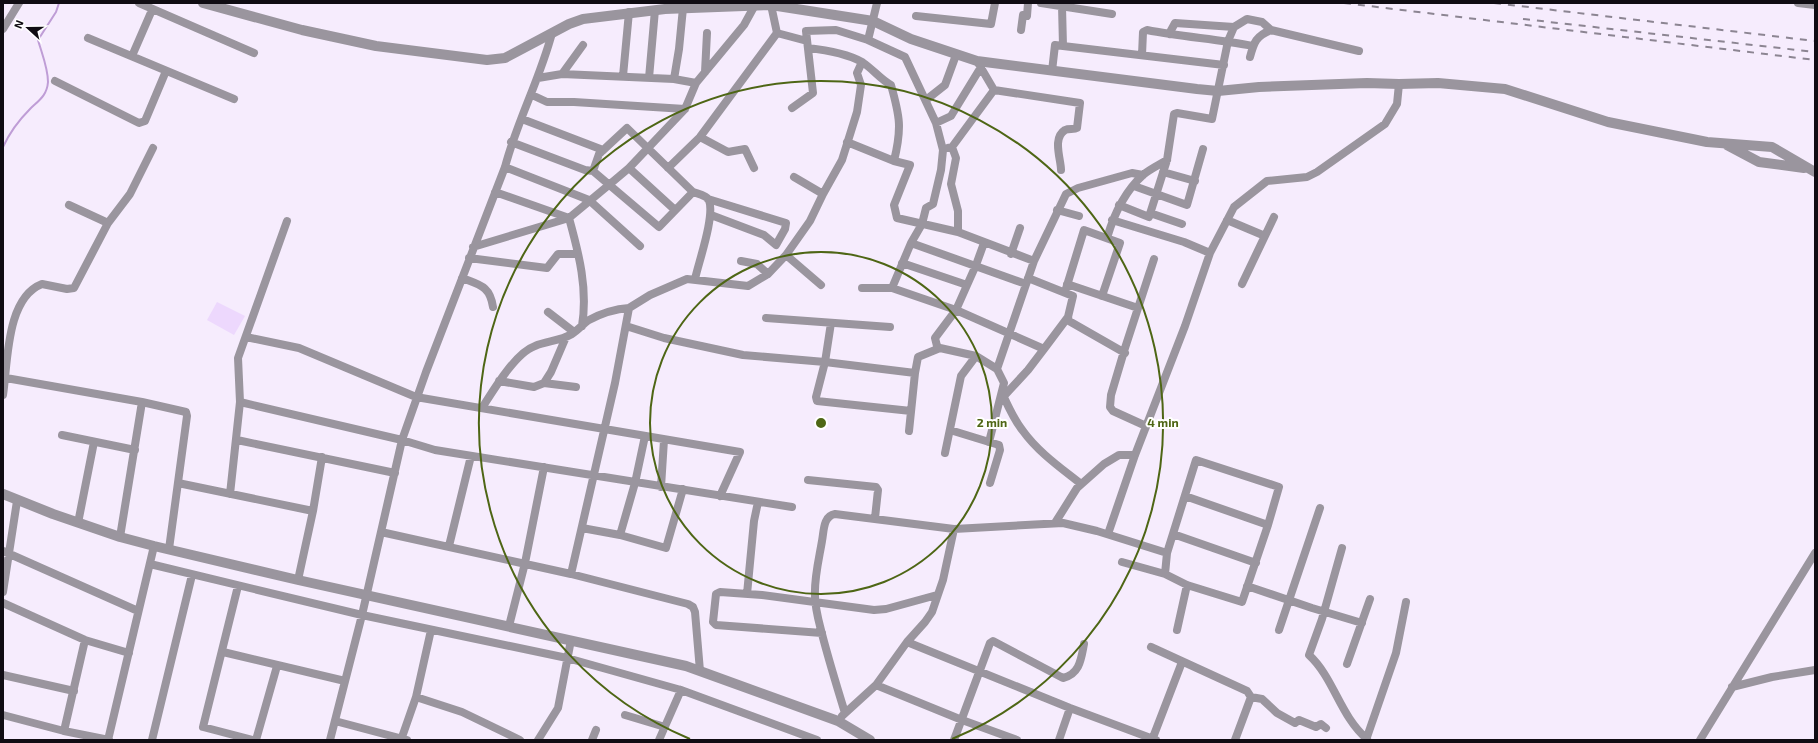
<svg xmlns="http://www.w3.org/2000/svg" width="1818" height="743" viewBox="0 0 1818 743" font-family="'Exo 2',sans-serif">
<rect width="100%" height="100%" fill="#f6ecfd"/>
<path fill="#edd8fd" d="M217,302l28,14 -11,19 -27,-15z"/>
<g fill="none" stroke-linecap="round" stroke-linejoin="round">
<path stroke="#bf9dd6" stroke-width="2" d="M3,147c6,-13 17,-28 27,-38 8,-8 17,-13 18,-27 0,-14 -6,-28 -10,-42l18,-28 3,-9"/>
<path stroke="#9a959e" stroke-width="8" d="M139,3l115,50
M1041,3l71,11
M1798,3l17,2
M916,16l75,8 4,-21
M3,29l16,-26
M1021,30l2,-15 4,1 1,-13
M777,33l30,8
M1169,34l6,-11 59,4
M88,38l146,61
M868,40l9,-37
M1063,46l161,19
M808,48c18,2 38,5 54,14 11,7 18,17 29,23 9,32 11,43 3,76
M1142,55l1,-23 4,-2c35,7 71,9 106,16
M132,56l20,-46
M1250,57c4,-15 6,-21 21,-27
M977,61l17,29 86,13 -3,25c-3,2 -8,0 -12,2 -13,8 -4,29 -4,40
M1052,71l3,-26 8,1 -1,-40
M705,72l2,-39
M562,74l112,5 22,4
M623,76l6,-64
M538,78l24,-4 21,-29
M649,78l6,-68
M674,79l5,-30 4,-41
M55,81l84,42 6,-2 21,-50
M532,95l15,7h27l111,7
M926,100l19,-15 11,-30
M792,108l21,-15 -7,-62 30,-1 32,10 37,17 31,66 7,27 -2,20 -8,34 -7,4 -4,16 -11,19 -19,45
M522,119l81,31
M936,123l15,-7 30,-49
M700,137l28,15 17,-3 9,19
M511,142l74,28 8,1 66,56 34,-35
M847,142l47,19 16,4 -16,40 3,13 61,14 76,29
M952,147l4,11 -5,26 7,27v21
M948,148l4,-1 42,-57
M505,167l84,33 51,46
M629,168l46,42
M668,168l32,-31 77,-104 -6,-28
M593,171l6,-17 28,-26 66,64c5,2 13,3 16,8 6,16 -10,61 -14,79
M1163,172l32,9
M794,177l29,17
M1134,186l53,19 16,-56
M495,192l74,26c10,36 19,71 13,108
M708,199l78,24 -1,6 -9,16 -12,-10 -53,-20
M69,205l39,18
M1119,205l30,12 18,-57 7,-46 3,-1 35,6 16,-78 6,-14 13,-8 15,3 9,8 88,21
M1057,210l22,6
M1150,213l32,11
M1112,220l72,22 26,11
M1227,220l38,16
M1107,238c7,-24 17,-46 36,-63 7,-6 16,-10 24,-15
M911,243l115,41
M984,243l-8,22 -20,45 -21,28 2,8 3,2 36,8 21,13
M473,247l96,-29 41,-34 19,-16 56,-59 11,-26 48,-58 11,-20
M1011,254l9,-26
M786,255l35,30
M469,258l78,10 11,-14h20
M741,261l16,3 11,10
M902,263l65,22
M462,278c18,7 28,8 31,29
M1028,278l45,18 -5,21 1,4 56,32
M1067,284l71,24
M1242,284l32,-67
M862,288h30l64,22 88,39 -16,21 -24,26
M1065,292l19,-62 36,13 -18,53
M548,312l26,20
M766,318l124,9
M831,323l-6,39 90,11 3,-16 22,-9
M626,326l38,12 79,17 82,7 -9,35 1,4 94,10
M246,337l53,11 117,49 324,55 -20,44
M1044,349l24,-32
M6,378l136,24 44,10 1,4 -18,133
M499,381l35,6 10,-4 32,4
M544,383l7,-11 15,-35
M1002,393c6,13 12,27 21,38 15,21 38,37 58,53
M3,395c5,-33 3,-97 39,-111l25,5 7,-1 34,-65 22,-29 23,-46
M240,402l162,38 33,10 357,57
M482,408c11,-17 33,-55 53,-62 12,-5 25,-5 37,-12 6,-4 11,-10 17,-14 13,-7 26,-11 40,-12
M1146,426l-33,-15 -3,-4 1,-12 14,-47 29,-89
M950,430l49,15 1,5 -10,33
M909,431l6,-58
M62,435l73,15
M237,440l158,33
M989,442l15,-59 -7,-14 37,-108 32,-67 12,-6 54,-15 11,2
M945,453l16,-77 15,-20
M808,480l68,7 2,3 -3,28
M178,483l135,28
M661,487l3,-47
M230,494l10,-92 -2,-44 49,-137
M1185,496l83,29
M78,523l16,-81
M1055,523l22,-35 27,-24 15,-9h16
M582,528l38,7 46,13 17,-59
M381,532l190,42 117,30 5,3 2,5 5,59
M1108,534l27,-79 50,-129 25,-73 24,-46 33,-26 40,-4 10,-5 68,-48 12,-20 2,-20
M1173,534l83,29
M620,535l15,-52 10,-47
M120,537l22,-135
M449,546l22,-90
M1342,548l-20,71 -13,36c25,23 31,61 58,84
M3,551l135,60
M1122,562l43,12
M150,564l212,51 205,43 114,32 136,50
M571,574l44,-191 14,-75 21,-13 37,-16 61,7 20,-12 18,-19 24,-34 13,-27 19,-34 15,-48 4,-27 -4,-12 5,-11
M298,580l15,-69 9,-54
M238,586l-35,141 50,13
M1247,586l65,22 50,15
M3,592l14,-91
M747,594l7,-73 4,-19
M3,603l82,37 44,13
M509,626l16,-63 19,-96
M1177,630l10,-45
M1279,630l41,-122
M822,633l-106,-8 -3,-3 3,-28 4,-2 42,3 112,15 12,-1 51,-14
M907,642l163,66 86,32
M1151,647l96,44 4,6 -16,43
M223,652l122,29
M1347,664l23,-65
M3,675l71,16
M876,685l86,35 55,20
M1732,687l40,-10 43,-7
M416,697l46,15 58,28
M1251,697l11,2 15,14 18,10 4,-3 17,7 5,-3 5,4
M845,713c-8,-26 -16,-52 -23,-79 -3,-12 -7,-25 -7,-38 -1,-18 4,-37 7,-55 2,-10 1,-25 13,-27l119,15 109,-6 34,8 70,22 -2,21 22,11 55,17 26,-77 11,-38 -83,-27 -29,93
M3,715l61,16 45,9
M625,715l40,12
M842,716l34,-31 31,-43 18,-20 7,-10 11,-32 11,-51
M335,721l72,19
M64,731l21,-91
M108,740l46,-194
M152,740l40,-165
M256,740l21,-74
M330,740l32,-125 40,-175 24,-68 79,-205c12,-46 35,-88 47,-134
M401,740l15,-43 15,-67
M538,740l20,-32 13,-68
M592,740l4,-10
M659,740l22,-50
M954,740l36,-97 3,-2 70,37c17,-4 18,-19 21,-34
M1059,740l11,-32
M1152,740l30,-78
M1366,740l30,-87 10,-51
M1700,740l115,-187"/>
<path stroke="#9a959e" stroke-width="10" d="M203,3l99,27 74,16 111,14 18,-2 64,-34 14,-5 82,-10 106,-4 102,16 38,18 66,22 220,28 21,2 41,-4 108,-4 32,1 39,-1 67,6 103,33 99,20 65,5 43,25
M1727,145l32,17 45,6
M3,494l50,20 67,23 34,9 144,34 388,86 152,55 32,19"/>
<path stroke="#8c8592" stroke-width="2" stroke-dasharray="7 7" stroke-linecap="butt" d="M1344,3l471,57
M1494,3l321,38
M1523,19l292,33"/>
</g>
<g fill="none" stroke="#4e6615" stroke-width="2">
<circle cx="821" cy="423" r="171"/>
<path d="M690 739A342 342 0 1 1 952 739"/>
</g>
<circle cx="821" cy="423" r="6" fill="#4e6615" stroke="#fff" stroke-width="2"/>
<g font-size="12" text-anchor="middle" font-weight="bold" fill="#4e6615" stroke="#fff" stroke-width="4" stroke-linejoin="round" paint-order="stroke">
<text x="992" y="427">2 min</text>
<text x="1163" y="427">4 min</text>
</g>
<rect width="1818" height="743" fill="none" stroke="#100c13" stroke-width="8"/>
<g transform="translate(28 28) rotate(291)" stroke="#ffffff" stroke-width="3" paint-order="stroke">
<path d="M0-3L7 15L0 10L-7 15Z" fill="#100c13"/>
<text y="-6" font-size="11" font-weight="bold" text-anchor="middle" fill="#100c13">N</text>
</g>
</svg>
